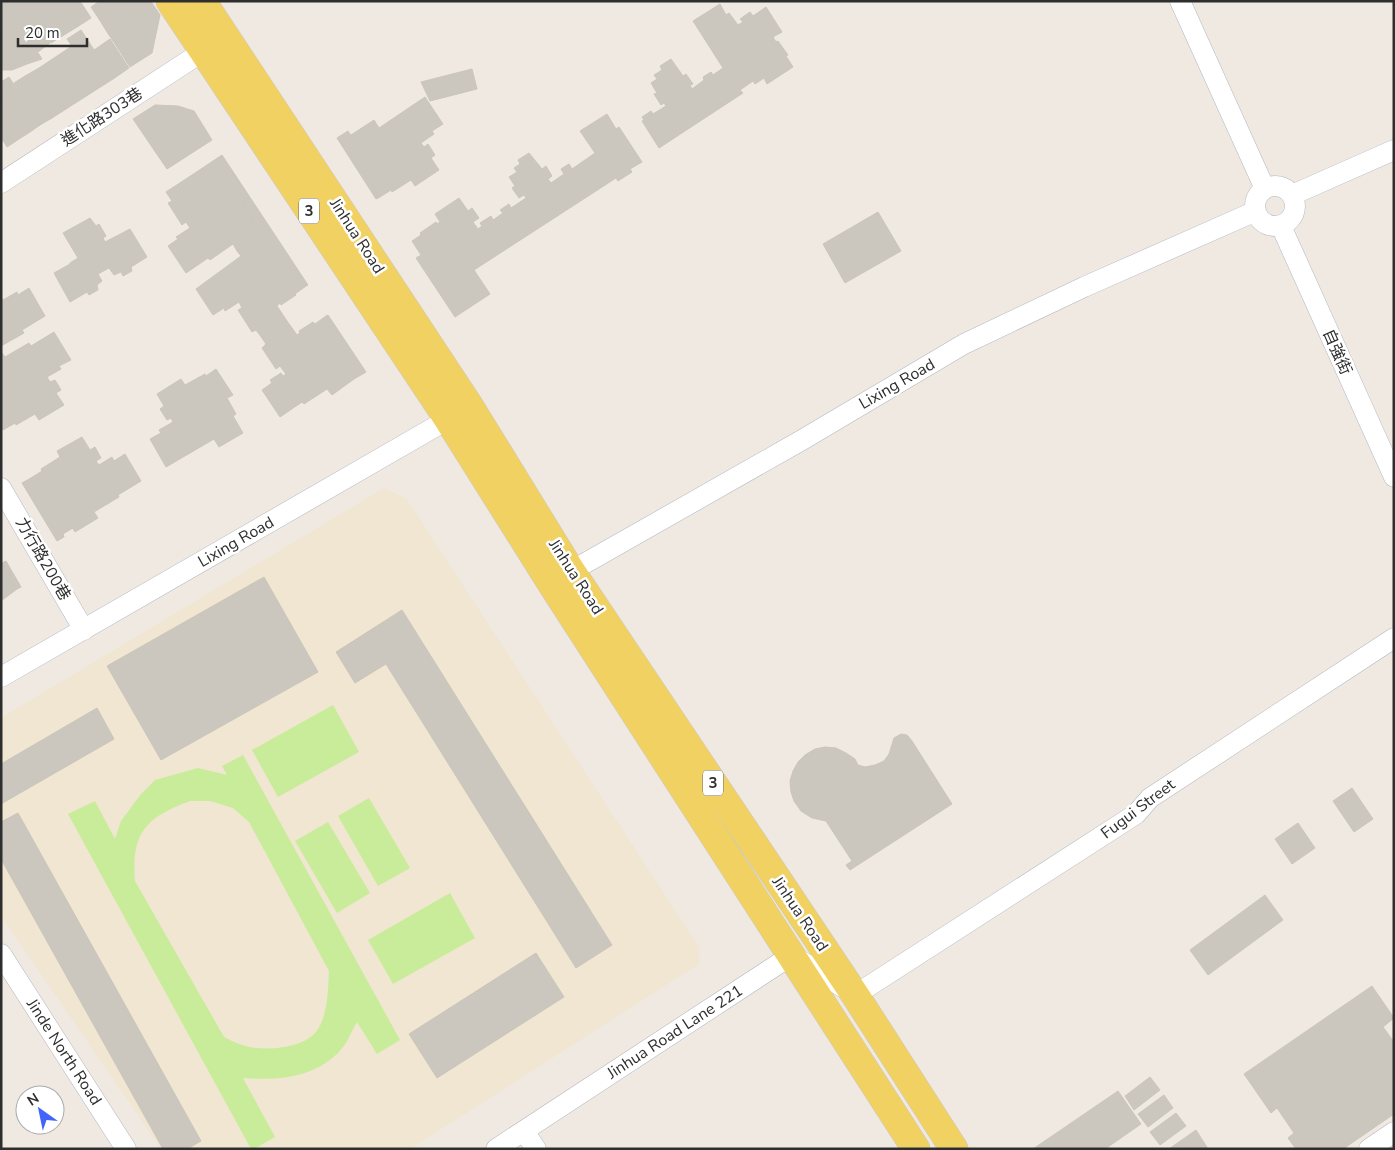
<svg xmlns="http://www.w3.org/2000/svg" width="1395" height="1150" viewBox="0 0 1395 1150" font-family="'Nunito Sans','Noto Sans TC',sans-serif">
<rect width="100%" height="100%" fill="#efe9e1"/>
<path fill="#f0e6d1" d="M384,488l22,10 293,449v17l-289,185h-249l-160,-233v-198z"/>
<path fill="#c9ec9a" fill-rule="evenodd" d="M333,705l26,47 -81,45 -26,-47z
M243,755l157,285 -23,14 -20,-32c-4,6 -7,14 -11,21 -23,34 -66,38 -103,35l32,59 -21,12h-3l-183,-335 27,-13 20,38 6,-18 20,-27 14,-14 43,-12 29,7 -5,-9zM190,801h20l23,7 16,14 80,149c-1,18 -1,46 -13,61 -14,17 -54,20 -74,13 -6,-2 -12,-5 -18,-8l-89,-156c-4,-48 11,-64 55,-80z
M369,798l41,70 -32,18 -40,-70z
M328,822l42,71 -33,20 -42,-72z
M450,893l25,45 -82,46 -25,-44z"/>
<path fill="#cbc7bf" stroke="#cbc5ba" d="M1,1h3l38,58 -15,5 -26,-40z
M4,1h19l27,42 -12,9z
M23,1h18l23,34 -13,8z
M41,1h20l16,26 -13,8z
M61,1h19l11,17 -14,9z
M100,1h27l-28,18 -8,-12z
M127,1h24l1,2 -45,29 -8,-13z
M152,3l8,12 -45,29 -8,-12z
M720,4l6,11 3,-2 9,12 5,-3 -3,-3 10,-7 3,4 13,-9 16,25 -9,5 3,5 2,-1 10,14 -2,1 7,11 -26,17 -3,-6 -9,6 -2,-3 -13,9 3,3 -84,55 -17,-27 2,-1 -2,-3 9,-6 2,3 13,-8 -2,-3 -3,2 -7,-11 3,-1 -6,-10 6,-4 -3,-4 8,-5 -2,-4 11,-7 12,17 3,-2 7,10 -3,1 2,4 12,-9 -1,-3 8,-5 2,3 10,-7 -30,-47z
M160,15l-8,38 -22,14 -15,-23z
M1,24l26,40 -15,6 -11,-15z
M81,30l32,49 -47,30 -27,-41 33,-22 -5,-7z
M110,39l19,29 -16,11 -19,-29z
M1,55l11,15h-11z
M39,68l27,41 -14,9 -27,-42z
M472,69l5,20 -47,12 -9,-19z
M25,76l27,42 -12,7 -26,-42z
M9,77l31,48 -10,7 -29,-44v-6z
M1,88l29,44 -11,7 -18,-28z
M425,97l18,27 -11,7 2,3 -13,9 3,4 4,-3 7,11 -4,3 8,12 -24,16 -4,-6 -19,12 -1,-2 -11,7 -16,-25 5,-3 -10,-16 3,-1 -11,-17 23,-15 5,8z
M155,105l23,1 16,5 18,29 -45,29 -34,-50z
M1,111l18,28 -12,8 -6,-10z
M607,114l9,15 3,-2 23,35 -12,7 2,3 -14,9 -2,-3 -142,92 16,24 -35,23 -39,-59 5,-3 -9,-14 9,-6 -1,-2 16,-11 1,2 3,-2 -5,-8 24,-16 9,13 4,-3 7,10 -6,4 5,7 4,-3 -2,-3 11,-7 2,4 10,-7 -3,-3 9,-6 2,4 15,-10 -2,-3 -5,3 -7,-10 3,-2 -6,-9 8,-5 -3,-4 6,-4 -2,-4 11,-7 13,16 4,-3 6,10 -4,3 3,4 13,-9 -3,-5 8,-5 3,5 23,-16 -15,-22z
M348,131l14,21 -3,1 10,16 -5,3 16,25 -4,2 -39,-61z
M222,155l86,130 -2,1 -17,-25 -5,4 -10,-15 -4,2 -21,-33 3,-2 -10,-16 6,-4 -17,-25 -11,8 -1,-2 -14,10 1,2 -4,2 -10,-17z
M231,172l17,25 -6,4 10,16 -3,2 11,17 -23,15 -4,-7 -23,16 -2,-2 -22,15 -18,-27 10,-7 -2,-2 14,-9 -4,-6 -4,3 -14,-22 4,-2 -6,-9 26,-17 10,17 4,-2 -1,-2 14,-10 1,2z
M878,212l23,39 -56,32 -22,-39z
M90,218l6,8 3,-2 7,12 -3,2 2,4 25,-13 17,28 -16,10 1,4 -9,5 -2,-4 -7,3 -5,-7 -11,6 4,7 -5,4 1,5 -9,5 -2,-3 -17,10 -16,-29 16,-9v-1l8,-5 -15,-25z
M260,236l10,16 4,-2 10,15 5,-4 17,25 -11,8 1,1 -15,10 -1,-2 -3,3 10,15 -25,17 -6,-8 -4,2 -14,-22 4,-2 -3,-6 -14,9 -1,-3 -11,7 -17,-26 45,-33 -4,-5z
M29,288l16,28 -23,14 2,3 -23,13v-49l2,3 14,-8 1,3z
M328,315l38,57 -12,7 -11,-16 3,-2 -9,-15 5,-5 -16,-25z
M326,316l16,25 -5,5 9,15 -3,2 11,16 -22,16 -5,-6 -23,15 -2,-2 -22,15 -18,-27 10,-7 -2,-3 11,-7 2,3 3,-2 -6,-8 -4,3 -14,-21 4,-4 -4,-6 25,-17 10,14 3,-2 -1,-2 14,-9 2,2z
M54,332l17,28 -12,6 2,3 -14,8 3,5 5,-2 6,10 -5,3 8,12 -25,15 -4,-6 -19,11 -1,-2 -12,7 -2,-3v-75l4,5 24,-14 2,3z
M216,369l17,26 -6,3 9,16 -3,2 10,17 -24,14 -5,-8 -48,28 -16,-28 11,-6 -2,-3 14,-8 -2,-4 -4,2 -7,-11 4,-3 -7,-12 24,-15 4,6 20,-11 1,2z
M82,437l8,13 5,-3 6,11 -5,3 3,4 13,-8 2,4 11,-7 16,27 -23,14 1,2 -25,15 4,6 -23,14 -11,-18 -3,2 -10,-16 -5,4 -15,-26 11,-7 -1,-2 19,-12 -3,-6z
M31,478l15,26 5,-4 10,16 3,-2 9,14 -10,6 1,3 -7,4 -35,-58z
M6,561l15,26 -4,2 -15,-26z
M2,563l15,26 -16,12v-37z
M264,577l54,95 -157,88 -54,-94z
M402,610l210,335 -36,23 -190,-304 -31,19 -19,-31z
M97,708l17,31 -113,65v-40z
M901,734l6,1 5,6 40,63 -102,66 -4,-5 6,-4 -26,-40 -14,-3 -11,-7 -7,-10 -3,-9 -1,-11 3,-10 5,-9 7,-7 10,-6 10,-2 11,1 10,5 9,6 3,6 7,2 10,-2 9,-4 5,-7 5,-16z
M1352,788l21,31 -19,13 -21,-31z
M18,813l183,328 -14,8h-24l-162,-290v-37z
M1298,823l17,25 -23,16 -17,-25z
M1265,895l18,25 -75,55 -18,-25z
M536,953l28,44 -127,81 -28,-44z
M1372,986l22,32 -11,9 11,15v72l-51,35h-47l-8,-11 6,-5 -17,-25 -6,5 -27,-39z
M1150,1077l10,13 -26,20 -9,-14z
M1118,1091l23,33 -36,25h-72z
M1164,1095l9,13 -25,19 -10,-13z
M1176,1113l10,13 -26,19 -10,-13z
M1196,1130l12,19h-39z"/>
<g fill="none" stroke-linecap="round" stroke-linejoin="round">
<g stroke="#b4b7c1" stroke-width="21">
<path id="minor" d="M1180,1l85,188
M1,183l201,-131
M1255 206a20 20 0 1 1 40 0a20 20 0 1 1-40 0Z
M1292,195l102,-45
M1281,226l113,251
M1,488l83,142
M559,578l243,-138 162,-96 120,-57 172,-76
M1,677l458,-264
M1,954l125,195
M524,1131l12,18
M496,1149l296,-194 63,40 281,-181 14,-16 244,-160
M1369,1149l25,-17"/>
</g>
<g stroke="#c9c9c9" stroke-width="29">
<path id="primary" d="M170,1l278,418 103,164 365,566
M202,1l268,406 101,164 284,424 99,154"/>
</g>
<use href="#minor" stroke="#fff" stroke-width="20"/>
<use href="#primary" stroke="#f2d163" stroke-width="28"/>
</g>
<g text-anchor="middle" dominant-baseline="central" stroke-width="5" stroke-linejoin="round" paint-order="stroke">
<g fill="#fff" stroke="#6d6d6d" stroke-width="1">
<rect x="299" y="198.5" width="20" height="25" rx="4"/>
<rect x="703" y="770.5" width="20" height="25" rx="4"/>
</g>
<g font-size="15" font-weight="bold" fill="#2e2e2e">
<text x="309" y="211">3</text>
<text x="713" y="783">3</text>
</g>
<g font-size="16" fill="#2e2e2e" stroke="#fff">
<text transform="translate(102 117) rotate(-33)">進化路303巷</text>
<text transform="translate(357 236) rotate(57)">Jinhua Road</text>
<text transform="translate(1337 352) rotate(66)">自強街</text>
<text transform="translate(897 384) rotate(-30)">Lixing Road</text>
<text transform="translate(236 542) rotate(-30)">Lixing Road</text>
<text transform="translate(43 559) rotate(60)">力行路200巷</text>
<text transform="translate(576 577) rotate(57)">Jinhua Road</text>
<text transform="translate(1138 809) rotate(-37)">Fugui Street</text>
<text transform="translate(800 914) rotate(56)">Jinhua Road</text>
<text transform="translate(675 1032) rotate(-33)">Jinhua Road Lane 221</text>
<text transform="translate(64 1052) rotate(57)">Jinde North Road</text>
</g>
</g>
<rect width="1395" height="1150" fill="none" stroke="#2e2e2e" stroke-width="5"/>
<g transform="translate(40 1110) rotate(327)"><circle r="24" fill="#ffffff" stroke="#ababab"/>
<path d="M0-4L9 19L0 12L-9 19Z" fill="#4264fb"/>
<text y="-8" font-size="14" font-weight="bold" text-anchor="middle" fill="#2e2e2e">N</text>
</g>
<path d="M18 38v8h69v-8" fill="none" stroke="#2e2e2e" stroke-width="2.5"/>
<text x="25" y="38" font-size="15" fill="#2e2e2e" stroke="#ffffff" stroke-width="4" paint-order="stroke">20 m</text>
</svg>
